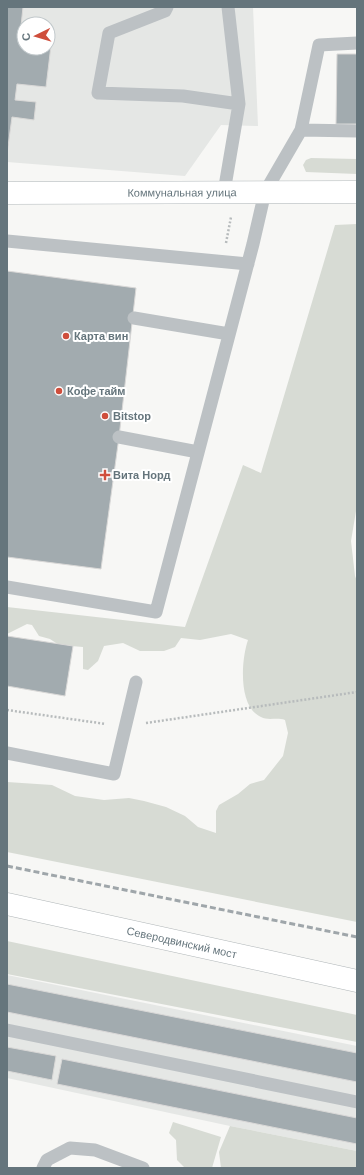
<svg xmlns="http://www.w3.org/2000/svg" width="364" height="1175" viewBox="0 0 364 1175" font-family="Helvetica,sans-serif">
<rect width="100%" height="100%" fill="#f7f7f5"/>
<path fill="#e5e7e5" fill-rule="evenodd" d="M7,7h246l5,119 -37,-1 -36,51 -178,-14zM24,24h24v24h-24z
M7,975l350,71v105l-127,-25 -223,-48z"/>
<path fill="#d7dbd4" d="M311,158l46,1v15l-51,-2 -3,-7 3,-5z
M357,224v281l-6,36 4,35 2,5v341l-350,-70v-70l45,3 23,11 29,4 25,-2 15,3 22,6 19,9 13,11 18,6v-22l3,-6 19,-11 12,-10 14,-4 19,-24 5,-23 -3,-13c-8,-3 -17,1 -24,-3 -23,-10 -20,-57 -13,-77l-17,-6 -31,6 -19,-2 -6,9 -11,4h-24l-17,-8 -19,3 -6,15 -10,9 -5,-1v-22l-24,-2 -9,-6 -11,-3 -7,-11 -5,-1 -20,10v-27l178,20 58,-162 18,8 74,-248z
M7,941l350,74v27l-350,-68z
M173,1122l48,15 -9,31h-27l-8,-8 -1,-20 -7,-7z
M230,1126l127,25v17h-136l-2,-16z"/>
<path fill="#a2abaf" stroke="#d9d8d7" d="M7,7h16l-2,19h3v22h24v-19h5l-7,58 -29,-3 -2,16 21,2 -2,18 -22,-3 -5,37z
M337,54h20v70h-21z
M7,271l129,17 -17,149 -18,132 -94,-12z
M7,636l66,10 -8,50 -58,-10z
M7,984l350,69v29l-350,-70z
M7,1047l49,9 -4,24 -45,-9z
M62,1059l295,59v26l-300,-60z"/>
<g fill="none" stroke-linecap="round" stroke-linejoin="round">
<g stroke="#afb6b9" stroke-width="23">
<g id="secondary">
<path id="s1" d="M7,193l350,-1"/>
</g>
</g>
<g stroke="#b0b6b8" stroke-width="23">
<g id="primary">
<path id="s2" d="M7,904l350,77"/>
</g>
</g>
<path stroke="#b7bbbc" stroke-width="2.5" stroke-dasharray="2 2" stroke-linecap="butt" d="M226,243l5,-26
M7,710l99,14
M146,723l211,-31"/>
<path stroke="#bcc1c4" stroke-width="13" d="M167,7l-2,4 -56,22 -11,60 85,3 56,8
M301,130l56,1
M224,192l15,-88 -11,-97
M7,241l241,23
M134,318l95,16
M119,437l79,15
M7,587l149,25 97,-368 12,-52 36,-62 18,-85 38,-2
M7,753l107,21 22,-92
M7,1030l350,72
M43,1168l4,-8 23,-12 25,2 48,18"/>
<use href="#secondary" stroke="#fff" stroke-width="22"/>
<use href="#primary" stroke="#fff" stroke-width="22"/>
<path stroke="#9fa6aa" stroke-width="3" stroke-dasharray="6 3" stroke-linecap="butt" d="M7,866l350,71"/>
</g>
<g fill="#cf4e3c" stroke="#fff" stroke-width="1.5">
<circle cx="66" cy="336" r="4"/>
<circle cx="59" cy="391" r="4"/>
<circle cx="105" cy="416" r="4"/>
<path d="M103 469h4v4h4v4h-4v4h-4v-4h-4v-4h4z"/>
</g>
<g text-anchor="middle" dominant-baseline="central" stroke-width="4" stroke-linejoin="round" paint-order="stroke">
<g font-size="11" fill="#65757c" stroke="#fff">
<text stroke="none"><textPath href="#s1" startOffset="175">Коммунальная улица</textPath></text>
<text stroke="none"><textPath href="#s2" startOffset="179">Северодвинский мост</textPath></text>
</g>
<g font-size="11" font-weight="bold" fill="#65757c" stroke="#fff" text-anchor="start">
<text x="74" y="336">Карта вин</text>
<text x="67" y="391">Кофе тайм</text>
<text x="113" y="416">Bitstop</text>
<text x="113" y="475">Вита Норд</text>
</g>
</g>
<rect width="364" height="1175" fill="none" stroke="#65757c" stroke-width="16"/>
<g transform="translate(36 36) rotate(265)"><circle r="19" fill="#ffffff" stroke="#c1c8cb"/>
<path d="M0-3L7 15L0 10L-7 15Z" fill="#cf4e3c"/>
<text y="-6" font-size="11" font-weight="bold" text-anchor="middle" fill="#65757c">С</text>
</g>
</svg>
